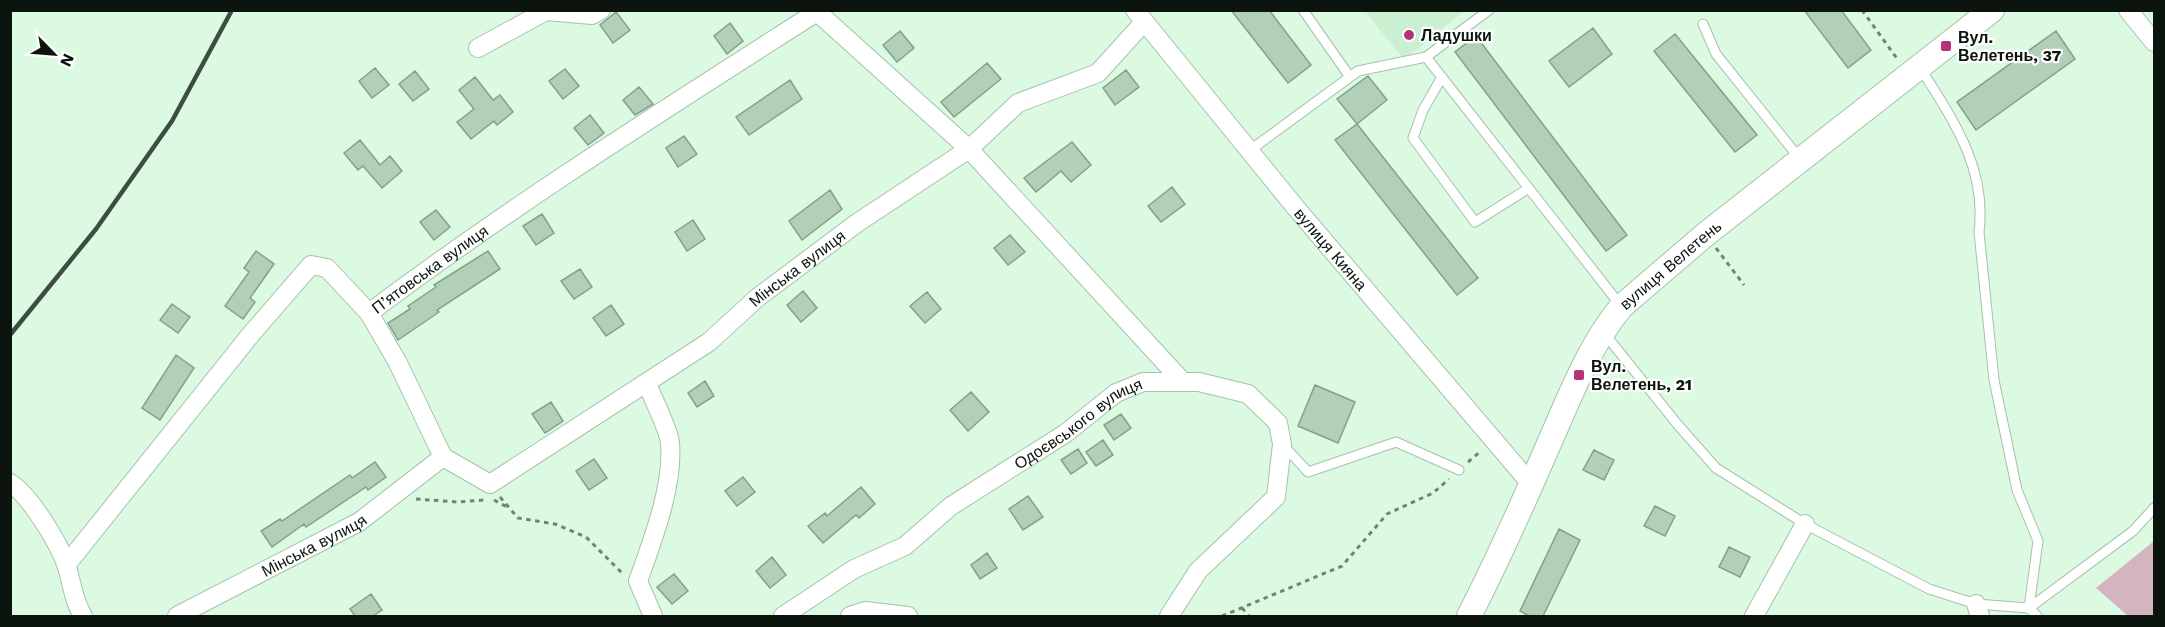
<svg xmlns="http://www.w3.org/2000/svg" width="2165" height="627" viewBox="0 0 2165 627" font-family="'Work Sans',sans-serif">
<rect width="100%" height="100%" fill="#dcfae1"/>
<path fill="#caefd1" d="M1365,11h99l-60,49z"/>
<path fill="#d3b4bf" d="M2154,541v75h-26l-32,-28z"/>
<path fill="#b2d0b7" stroke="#84a089" stroke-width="1.5" d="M1231,10h38l42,55 -23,18z
M1804,10h37l30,40 -23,18z
M616,12l14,18 -17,13 -13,-18z
M730,23l13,18 -16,13 -13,-18z
M1593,28l19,26 -43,33 -20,-26z
M900,31l14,17 -17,14 -14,-17z
M2056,31l19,28 -99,71 -19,-28z
M1675,34l82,101 -22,17 -81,-101z
M1476,36l151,199 -21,16 -151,-199z
M987,63l14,16 -47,38 -13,-15z
M375,68l14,17 -17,13 -13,-17z
M565,69l14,17 -16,13 -14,-18z
M1126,70l13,17 -24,18 -12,-17z
M415,71l14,18 -16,12 -14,-17z
M1368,76l19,24 -30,24 -20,-25z
M475,77l18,23 7,-5 13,17 -16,13 -3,-4 -23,18 -14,-17 17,-13 -15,-19z
M790,80l12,19 -53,36 -13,-18z
M639,87l14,17 -18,11 -12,-15z
M590,115l14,18 -16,12 -14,-17z
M1357,124l121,154 -21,17 -122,-155z
M684,136l13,18 -19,13 -12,-19z
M360,140l20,25 10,-9 12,15 -20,17 -19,-22 -5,4 -14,-17z
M1072,142l19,23 -20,17 -10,-11 -25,21 -12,-14z
M1172,187l13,17 -24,18 -13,-16z
M830,190l12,19 -40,31 -13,-19z
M436,210l14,17 -16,13 -14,-18z
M542,214l12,19 -18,12 -13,-19z
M693,220l12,19 -18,12 -12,-19z
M1010,235l15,17 -17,13 -14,-17z
M256,251l18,13 -24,34 5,4 -12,17 -18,-13 24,-34 -5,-4z
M488,251l12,18 -63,41 2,2 -41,28 -10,-17 22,-14 -2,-3 28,-19 -2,-2z
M580,269l12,18 -18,12 -13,-18z
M803,291l14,17 -16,14 -14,-17z
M927,292l14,17 -16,14 -15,-17z
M172,304l18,13 -12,16 -18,-13z
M611,305l13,19 -18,12 -13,-18z
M176,355l18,13 -34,52 -18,-12z
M705,381l9,15 -17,11 -9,-14z
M1315,385l40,17 -17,41 -40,-17z
M971,392l18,20 -21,19 -18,-21z
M551,402l12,19 -18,12 -13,-19z
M1121,414l10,14 -17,12 -10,-15z
M1103,440l10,15 -17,11 -10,-14z
M1078,449l9,14 -16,11 -10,-14z
M1594,450l20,10 -10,20 -21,-10z
M594,459l13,19 -18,12 -13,-19z
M375,462l11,15 -18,13 -2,-3 -60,40 -2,-3 -32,23 -11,-16 19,-12 2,2 68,-46 2,3z
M743,477l12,15 -18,14 -12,-15z
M861,487l14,17 -16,14 -3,-3 -33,28 -15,-17 17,-13 2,3z
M1028,496l15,21 -20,13 -14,-21z
M1655,506l20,10 -10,20 -21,-10z
M1559,529l21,11 -37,76h-14l-9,-5z
M1729,547l21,10 -10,20 -21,-10z
M987,553l10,15 -17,11 -9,-14z
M772,557l14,18 -16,13 -14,-17z
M674,574l14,17 -16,13 -15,-17z
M371,594l11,16 -9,6h-18l-5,-7z"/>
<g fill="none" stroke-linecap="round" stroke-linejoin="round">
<g stroke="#a5c2aa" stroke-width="11">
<path id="lane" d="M1303,10l47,67
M1703,24l13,30 84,105
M1426,57l195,249
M1921,69c32,51 66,99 58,163l15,148 23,110 21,51 -9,67
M1442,77l-19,33 -10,28 62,84 54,-34
M1249,151l109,-80 68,-14 63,-47
M1604,333l74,92 38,43 89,56 124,65 47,15 53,4 8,8
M1283,445l25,27 88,-30 63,28
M2029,608l104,-77 21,-23"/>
</g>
<g stroke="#a5c2aa" stroke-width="20">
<g id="street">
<path d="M815,10l154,139 214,233"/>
<path id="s1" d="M1135,10l161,198 235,276"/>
<path d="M2128,10l26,32"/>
<path d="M478,48l68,-37 46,4 9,-5"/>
<path id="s2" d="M369,313c145,-109 298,-205 451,-303"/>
<path d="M647,383c5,15 22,46 23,60 4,42 -18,99 -32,138l15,35"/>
<path d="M10,483c20,12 50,62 57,84 5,17 7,35 16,49"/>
<path id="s3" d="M67,564l185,-231 59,-68 16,3 42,45 29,50 45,94 47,27 219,-142 48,-44 100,-75 112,-74 49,-46 80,-30 46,-51"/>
<path d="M1976,604l4,12"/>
<path id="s4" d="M177,616l182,-94 84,-65"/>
<path id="s5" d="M783,616l71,-47 51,-23 46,-40 115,-73 50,-40 27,-11h56l49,12 30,29 4,21 -6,53 -78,74 -29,45"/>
<path d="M850,616l15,-5 43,5"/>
<path d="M1754,616l51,-92"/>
</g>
</g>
<g stroke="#a5c2aa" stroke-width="26">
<g id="secondary">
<path id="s6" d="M1469,616c30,-58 56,-117 82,-177 20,-45 39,-95 71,-133l84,-72 286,-224"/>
</g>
</g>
<path stroke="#718574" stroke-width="3" stroke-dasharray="4.5 4.5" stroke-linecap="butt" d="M1862,10l36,50
M1716,248l28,37
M1468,462l13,-11
M500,497l18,21 37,6 31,13 38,38
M416,499l42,3 26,-2
M494,500l15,8
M1242,608l7,8
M1222,616l120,-50 45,-52 46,-21 16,-14"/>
<use href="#lane" stroke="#fff" stroke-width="9"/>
<use href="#street" stroke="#fff" stroke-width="18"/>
<use href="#secondary" stroke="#fff" stroke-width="24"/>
<path stroke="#3e4d41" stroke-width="4.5" d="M10,335l86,-106 76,-108 60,-111"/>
</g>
<g fill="#b63176" stroke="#fefefe" stroke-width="2">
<circle cx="1409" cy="35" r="6"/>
<rect x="1940" y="40" width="12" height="12" rx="3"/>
<rect x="1573" y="369" width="12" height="12" rx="3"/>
</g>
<g text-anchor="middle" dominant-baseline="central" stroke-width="4.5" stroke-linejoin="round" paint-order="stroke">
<g font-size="16" font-weight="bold" fill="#0b150d" stroke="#fefefe" text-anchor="start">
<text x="1421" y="35">Ладушки</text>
<text x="1958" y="37">Вул.<tspan x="1958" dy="18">Велетень, 37</tspan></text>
<text x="1591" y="366">Вул.<tspan x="1591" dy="18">Велетень, 21</tspan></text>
</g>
<g font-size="16" fill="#0b150d" stroke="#fefefe">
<text stroke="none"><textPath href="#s1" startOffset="309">вулиця Кияна</textPath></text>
<text stroke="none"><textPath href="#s6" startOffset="410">вулиця Велетень</textPath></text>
<text stroke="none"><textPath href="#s2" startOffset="75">П’ятовська вулиця</textPath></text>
<text stroke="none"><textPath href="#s3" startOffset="1056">Мінська вулиця</textPath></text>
<text stroke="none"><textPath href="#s5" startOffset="354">Одоєвського вулиця</textPath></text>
<text stroke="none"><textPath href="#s4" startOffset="154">Мінська вулиця</textPath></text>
</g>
</g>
<rect width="2165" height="627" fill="none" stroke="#0b150d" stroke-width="24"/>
<g transform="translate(54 54) rotate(115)" stroke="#fefefe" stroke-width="4.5" paint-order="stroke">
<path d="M0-4.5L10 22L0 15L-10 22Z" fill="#0b150d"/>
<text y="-9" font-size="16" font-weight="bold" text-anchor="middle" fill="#0b150d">N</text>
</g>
</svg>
